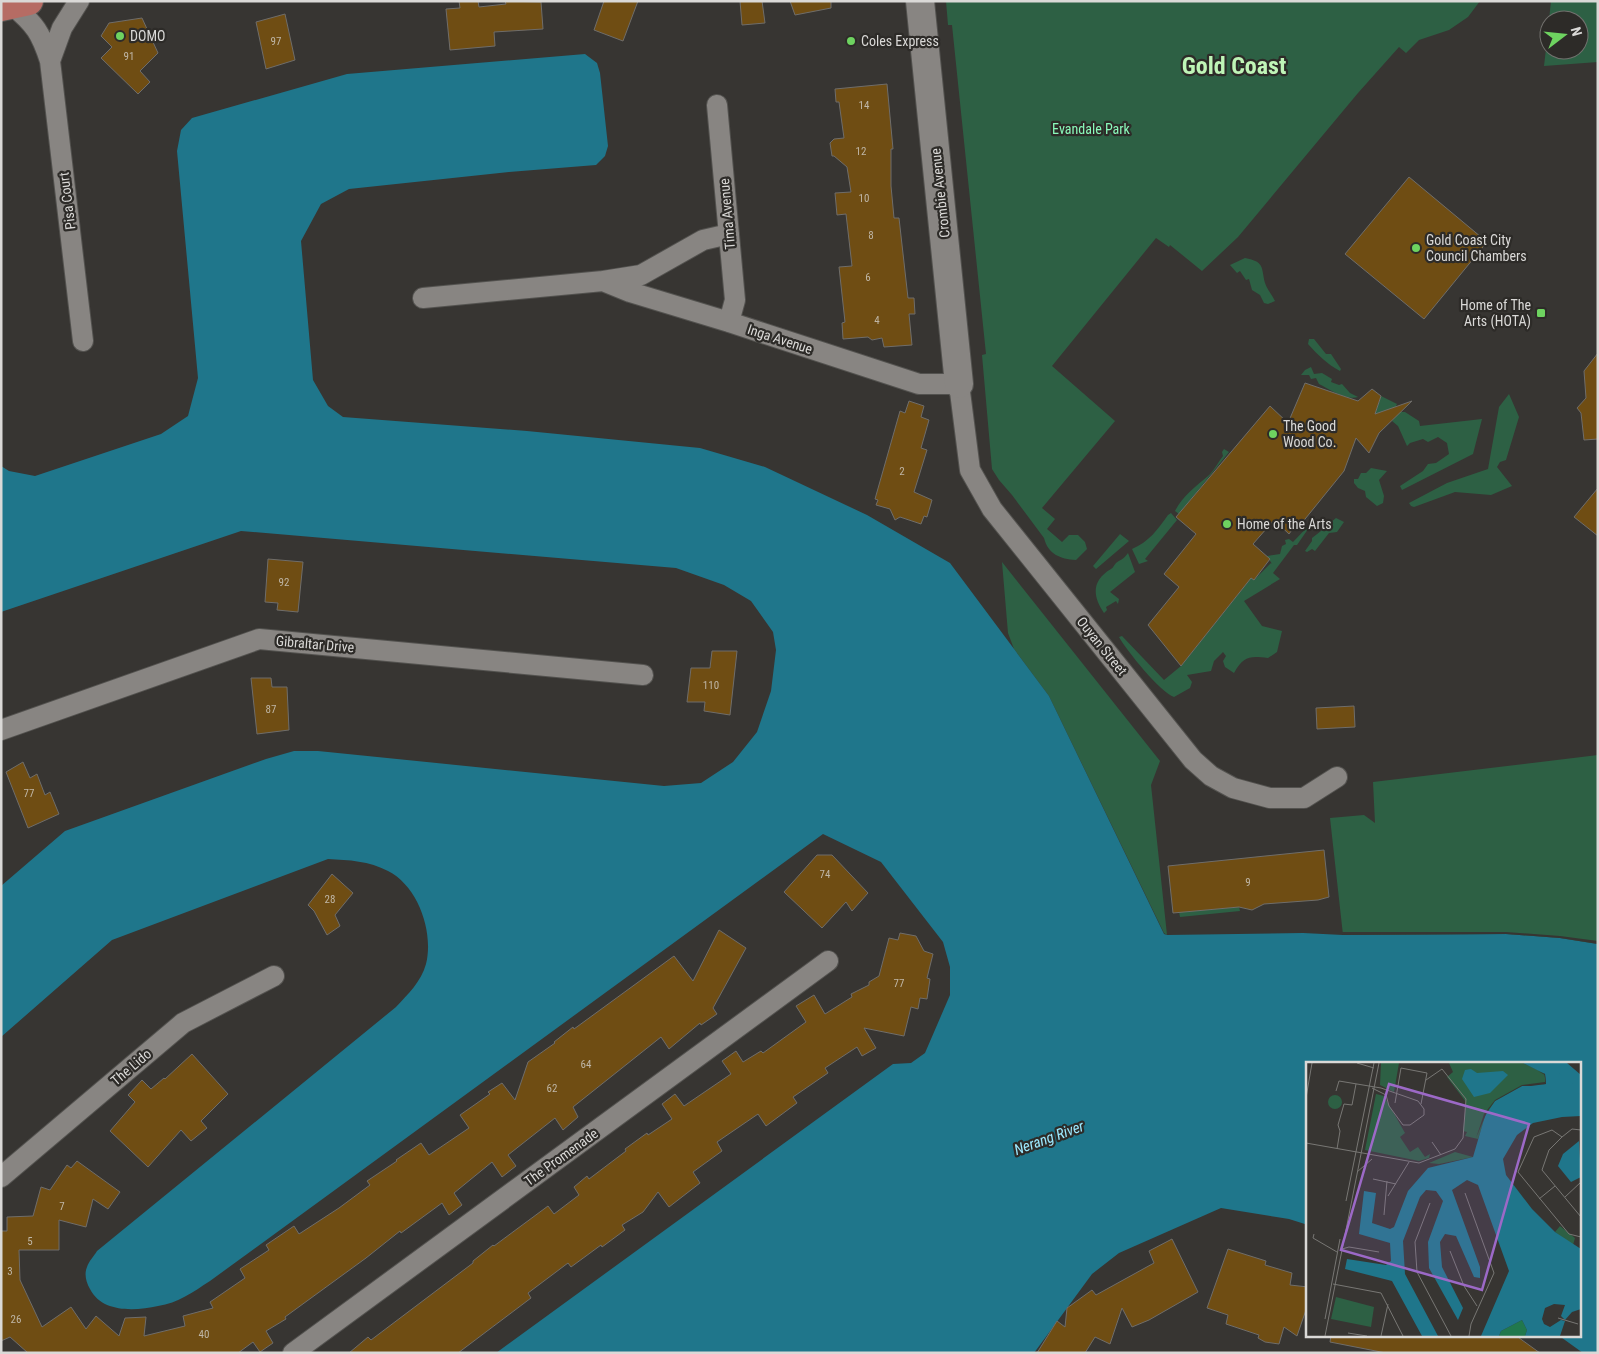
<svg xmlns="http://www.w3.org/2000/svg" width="1599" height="1354" viewBox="0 0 1599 1354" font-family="'Roboto Condensed',sans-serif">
<rect width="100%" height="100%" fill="#373532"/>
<path fill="#2d6044" d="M946,1h534l-12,16 -19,13 -30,10 -13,13 -7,-6 -41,46 -120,144 -36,34 -32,-26 -1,2 -13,-9 -104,128 63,55 -73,87 13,11 -8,10 15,13 7,-7h9l7,7 2,7 -11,11c-16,-1 -28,-6 -32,-22l-32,-43 -13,-15 -7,-11 -10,-114 4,-1 -34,-329h-4z
M1551,1h47v61l-54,4 5,-43v27h30v-30h-30z
M1245,258c20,4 16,9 20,25 2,6 7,12 10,18l-7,3 -4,-1 -4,-8 -8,-5 -3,-11 -3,1 -6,-9 -3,2 -7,-8z
M1309,339h5l12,15h5l10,15 -1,2c-13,-7 -22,-16 -32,-27z
M1311,367l3,7 8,-1 10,6 -1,3 8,3 3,-1 8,9 8,4c-12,4 -29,-8 -39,-13l-3,-6 -5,1 -2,-4h-8l4,-5z
M1509,394l10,23 -13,43 -6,2 -3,5 15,19 -21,9 -36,-3 -41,15 -3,-1 -2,-3 38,-20 41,-14 11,-62z
M1381,396l16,8 -1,2 4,6h5l14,9 1,5 62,-7 -9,35 -71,36 -2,-4 23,-15 5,-7 8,-1 13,-9 -2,-11 -9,-6 -10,5 -5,-3 -13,4 -3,3 -9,-20 -6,-5 6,-8 -23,1z
M1224,449l5,3 -50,62 -4,-3c7,-14 21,-25 33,-35 6,-5 10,-14 15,-20l-1,-4z
M1371,468l16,3 -8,9 5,16 -1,7 -6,3 -11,-9 -1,-6 -7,-3 -4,-5v-4h4l3,-6h5z
M1171,513l6,7 -32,39 3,2 -9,3 -7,-15c17,-7 26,-20 36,-34z
M1336,518l8,4 -7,10 -8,1 -14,18 -3,-2 -5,3 -2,-1 7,-10v-3l9,-7 6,-8h3z
M1315,519l-18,26h-3l-21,28 7,6 -36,22 18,25 20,5 -5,21 -9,6c-19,-2 -24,-2 -34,15l-9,-6 -2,-6 3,-5 -3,-4 -9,9 -3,10 -24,4 5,7 -2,6 -16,9c-13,-4 -48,-47 -55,-60l3,-1 42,44 17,-14 70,-88 3,2 17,-17 1,1 -5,-8 13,-2 2,-8 4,-2 -1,-4 4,-1 4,3z
M1120,534l9,7 -33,28 -3,-3z
M1128,553l7,19 -25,20 9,7 -1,5 -2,-3 -10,6 1,3 -3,3c-12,-17 -12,-33 7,-44 2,-1 3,-4 5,-6 5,-4 7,-3 12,-10z
M1002,562l158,199 -9,24 16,150 -3,-2 -115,-237 -35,-47 -6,-16z
M1598,755v189l-38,-6 -54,-4 -163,1 -13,-117 34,-3 11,8 -2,-41z
M1239,907l1,4 -60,6 -1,-5z"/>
<path fill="#1f768b" d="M585,54l12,9 3,10 8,73 -3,10 -9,9 -87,7 -160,17 -28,15 -20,37 12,139 15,26 15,11 184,14 173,17 65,19 102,48 83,48 99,133 115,238 3,1 136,-2 40,2 163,-1 54,4 38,6v409h-15l-25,-18h22v-272h-272v162l-19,-6 -68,-11 -102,45 -27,21 -58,79h-538l397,-289 18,-1 14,-10 25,-58v-28l-7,-25 -62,-80 -58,-28 -613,447c-17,11 -32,22 -52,25 -23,5 -56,7 -68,-17 -4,-7 -6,-15 -3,-22 2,-6 7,-11 10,-16l299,-244c12,-13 25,-25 30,-43 8,-32 -8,-78 -38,-93 -19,-10 -39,-11 -60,-12l-216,81 -111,97v-151l64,-55 201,-72 28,-8h24l346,35 37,-3 32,-21 24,-30 14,-41 5,-41 -3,-18 -22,-31 -27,-16 -48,-17 -435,-37 -240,81v-146l8,5 26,5 126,-42 27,-18 10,-38 -21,-227 4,-21 11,-12 155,-44z"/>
<path fill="#373532" d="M1342,932h164l54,4 38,5v3l-38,-6 -54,-4 -163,1z"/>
<path fill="#6f4d13" stroke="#6f6d6a" d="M459,1h19l1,6 27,-3 -1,-3 36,1 2,27 -49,3 1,14 -45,4 -4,-41 14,-1z
M604,1h34l-15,40 -29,-11z
M740,1h22l3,22 -23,2z
M790,1h41v7l-36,7z
M285,14l10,46 -29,9 -10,-47z
M142,18l16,35 -18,18 10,11 -12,12 -37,-36 11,-11 -11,-11 8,-13z
M887,84l6,65h-2v37l3,32h5l9,80h6l1,16h-6l3,31 -28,2 -2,-9 -10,2 -4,-3 -25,2 -1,-16 3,-1 -6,-55 13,-1 -6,-52 -9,1 -2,-22 16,-1 -4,-25 -13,-11h-2l-2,-13 4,-4 10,-1 -5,-36h-3l-1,-13z
M1409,177l78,65 -63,77 -79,-65z
M1598,353v86l-14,1 -3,-27 -4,-5 9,-10 -2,-27z
M1305,383l53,18 14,-12 9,7 -6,18 37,-13 -33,32 -10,20 -13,-15 -12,33 -47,58 -3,-2 -5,7 -15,-14 -21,24 17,15 -16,21 -3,-2 -70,88 -33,-41 31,-38 -15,-13 32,-40 -20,-17 94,-111 18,17z
M909,401l15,5 -3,11 8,3 -8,28 6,2 -13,42 18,8 -5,17 -3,-1 -3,8 -21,-7 -5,3 -5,-11 -14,-4 2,-5 -3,-1 25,-88 5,2z
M1598,488v48l-24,-19z
M268,559l35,3 -5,50 -21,-2 1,-7 -13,-1z
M712,651h25l-7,64 -26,-4 1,-9h-18l4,-34h19z
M251,678h20l1,9h15l2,43 -32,4z
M1354,706l1,21 -38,2 -1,-21z
M23,762l7,16 7,-4 8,21 5,-3 9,22 -31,14 -22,-56z
M1324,850l5,47 -11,3 -54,4 -12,6 -13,-3 -66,6 -5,-47z
M817,855h15l36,38 -16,18 -6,-9 -24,26 -38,-36z
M332,874l21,19 -18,22 5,11 -13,9 -13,-24 -6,-6z
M719,930l27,18 -33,60 4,6 -16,11 -1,-2 -31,26 -8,-12 -88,70 5,10 -15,13 -8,-12 -47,37 8,11 -14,11 -10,-15 -38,31 8,12 -13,10 -7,-12 -41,30 -1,-2 -34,27 -81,59 1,2 -20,12 7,12 -13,9 -7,-10 -15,11h-210l-18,-16 -9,4v-110h6v-14l26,-1 8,-29 9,3 17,-25 4,3 6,-7 43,31 -12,17 -15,-10 -7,28 -27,-7v30h-40l1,30 22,47 29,-20 15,22 10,-13 23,20 6,-18 21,-1 -2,19 41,-10 -2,-10 30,-8 -3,-6 35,-24 -5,-9 29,-19 -3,-5 28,-19 5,8 40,-26 31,-23 -3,-4 30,-20 -1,-1 25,-17 8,12 40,-27 -9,-13 30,-21 -2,-2 14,-9 13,17 13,-38 27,-19 -1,-1 19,-15 1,2 100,-73 19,25z
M900,933l16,3 8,15 9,3 -6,24 3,1 -3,20 -7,-1 -2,11 -7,-2 -7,29 -40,-8 12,20 -14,8 -5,-9 -32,21 3,5 -35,24 4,6 -31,23 -8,-12 -41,28 5,9 -29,21 7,11 -31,24 -11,-15 -15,20 -21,13 3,5 -23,17 -1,-2 -30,22 -3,-4 -40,30 3,5 -73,55h-109l19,-16 3,3 102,-77v-2l20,-16 1,1 54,-40 6,8 25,-19 -5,-8 13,-11 2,3 37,-28 -1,-2 22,-16 1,2 24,-16 -10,-15 13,-10 9,12 47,-32 -9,-13 14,-10 7,11 18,-11 2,2 43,-31 -10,-16 18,-11 11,19 27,-17 -1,-3 18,-9v-3l10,-6 10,-38 9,2z
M192,1054l36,40 -27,27 6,7 -16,13 -10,-11 -33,37 -38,-36 25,-29 -7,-7 14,-15 9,9 13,-11 1,1z
M1172,1239l26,53 -49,28 -17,7 -10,-19 -12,36 -15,-7 -10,16h-48l20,-32 8,6 2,-19 25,-18 4,5 58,-32 -5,-12z
M1228,1249l38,12 -1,4 27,8 -2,12 18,2v17l-11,32 -13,-9 -5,17 -14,-2 -7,-4 1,-3 -33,-11 2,-9 -21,-7z
M1331,1335h184l25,18h-154l-56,-11z"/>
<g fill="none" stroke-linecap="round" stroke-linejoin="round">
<g stroke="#53524f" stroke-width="22">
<path id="street" d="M12,5c23,19 29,28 38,56l33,280
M50,61l12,-33 17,-27
M717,105l18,195 -6,22
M603,281l27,11 99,30 190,62h40l11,86 22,39 201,251 18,16 22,12 37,10h34l33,-21
M423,298l180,-17 38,-6 62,-35 26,-6
M1,730l258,-91 384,36
M1,1177l182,-154 91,-47
M293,1353l535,-392"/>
</g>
<g stroke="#53524f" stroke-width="30">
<path id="secondary" d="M920,1l39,383"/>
</g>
<g stroke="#53524f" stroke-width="30">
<path id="primary" d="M1,7l28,-6"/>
</g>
<use href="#street" stroke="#888582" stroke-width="20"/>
<use href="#secondary" stroke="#888582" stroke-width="28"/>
<use href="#primary" stroke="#b66c64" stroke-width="28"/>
</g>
<g fill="#6ed360" stroke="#2d2b28" stroke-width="2">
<circle cx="120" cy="36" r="5"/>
<circle cx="851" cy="41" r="5"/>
<circle cx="1416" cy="248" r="5"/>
<rect x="1536" y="308" width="10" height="10" rx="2.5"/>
<circle cx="1273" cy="434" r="5"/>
<circle cx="1227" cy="524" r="5"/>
</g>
<g text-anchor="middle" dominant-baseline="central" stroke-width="4.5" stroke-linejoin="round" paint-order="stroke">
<g font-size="11" fill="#bfb6a6">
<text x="276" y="41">97</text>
<text x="129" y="56">91</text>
<text x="864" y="105">14</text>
<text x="861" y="151">12</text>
<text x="864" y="198">10</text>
<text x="871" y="235">8</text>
<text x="868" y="277">6</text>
<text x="877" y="320">4</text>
<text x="902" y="471">2</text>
<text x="284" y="582">92</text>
<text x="711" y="685">110</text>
<text x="271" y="709">87</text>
<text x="29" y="793">77</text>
<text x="825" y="874">74</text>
<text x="1248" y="882">9</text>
<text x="330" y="899">28</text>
<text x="899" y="983">77</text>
<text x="586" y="1064">64</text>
<text x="552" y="1088">62</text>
<text x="62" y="1206">7</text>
<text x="30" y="1241">5</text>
<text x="10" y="1271">3</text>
<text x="16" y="1319">26</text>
<text x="204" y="1334">40</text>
</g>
<g font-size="14" fill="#dad9d7" stroke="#2d2b28" text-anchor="start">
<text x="130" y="36">DOMO</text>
<text x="861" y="41">Coles Express</text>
<text x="1426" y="240">Gold Coast City<tspan x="1426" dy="16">Council Chambers</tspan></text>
<text x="1531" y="305" text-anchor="end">Home of The<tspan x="1531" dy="16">Arts (HOTA)</tspan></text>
<text x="1283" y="426">The Good<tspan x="1283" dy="16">Wood Co.</tspan></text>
<text x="1237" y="524">Home of the Arts</text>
</g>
<g font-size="14" fill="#8af9ba" stroke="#2d2b28">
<text x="1091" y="129">Evandale Park</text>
</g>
<g font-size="14" fill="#dad9d7" stroke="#2d2b28">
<text transform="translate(940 193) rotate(-96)">Crombie Avenue</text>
<text transform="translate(67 201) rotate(-97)">Pisa Court</text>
<text transform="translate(727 214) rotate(-95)">Tima Avenue</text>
<text transform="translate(780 339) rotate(18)">Inga Avenue</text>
<text transform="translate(315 644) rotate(5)">Gibraltar Drive</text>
<text transform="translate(1102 646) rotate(51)">Ouyan Street</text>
<text transform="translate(131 1067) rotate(-40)">The Lido</text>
<text transform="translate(561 1157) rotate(-36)">The Promenade</text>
</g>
<g font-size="15" font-style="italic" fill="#9ce9ff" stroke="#2d2b28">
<text transform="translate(1049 1138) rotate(-20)">Nerang River</text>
</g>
<g font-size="24" font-weight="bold" fill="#bff5b7" stroke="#2d2b28">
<text x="1234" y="66">Gold Coast</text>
</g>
</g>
<g transform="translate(1306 1062)">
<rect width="275" height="275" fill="#373532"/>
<path d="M75,1h18l-5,29 -14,-7zM143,1h74l21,10 2,10 -59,29 -9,27 -13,-3 2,-4 -4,-1 3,-29 -19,-25 6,-5zM70,32l8,2 21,37 -5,4 10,15 8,-5 7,10 5,-3 -1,4 -10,3 -54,-11zM22 40a7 7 0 1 1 14 0a7 7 0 1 1-14 0ZM149,90l18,5 -34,7 -10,-1zM254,164l15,12 -2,7 -18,-13zM30,235l38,10 -3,20 -40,-8z" fill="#2d6044"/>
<path d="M216,258l5,10 -2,6h-26l2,-5z" fill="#21784d"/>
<path d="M217,1h44l14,12v41l-19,1 -29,6 -16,12 -14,24 3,16 26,34 23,23 26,17v60l-9,3 -7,8 -4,-4 4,-11 -11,-1 -9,4 -3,11 2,5 6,3 11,-7 4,1 -5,15h-35l2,-6 -5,-10 -21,11 -2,5h-18l28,-65 -31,-86 -11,-5 -15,10 28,77v11l-6,-1 -18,-41 -11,-2 -5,8 2,25 21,41 -5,12 -29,-52 -1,-26 15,-41 -7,-10 -10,-1 -6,7 -17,44 2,33 33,62h-16l-30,-55 -47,-12 2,-10 39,6 5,-4 -1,-18 -31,-9 5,-43 12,2 -4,30 18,6 4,-2 14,-36 20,-23 45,-11 12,-41 10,-15 27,-15 24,-2 -1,-10zM165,7l6,4 26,-2 5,4 -18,18 -16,4 -12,-18 3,-9zM273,79l2,36 -10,5 -13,-16 5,-12z" fill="#1f768b"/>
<path d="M232,9l7,3 1,10 -15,2h-9l-27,15 -8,11 -11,26 8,-24 11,-14 27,-15 23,-3v-7z" fill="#373532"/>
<path fill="none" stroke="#1f768b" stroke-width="2.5" d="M245,1l30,31"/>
<path fill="none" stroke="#787774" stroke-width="1" d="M51,1l17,5M30,29l3,-10 42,7 37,13 6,8v6l-14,10h-7l-14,-19 -3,-11 -14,-7M0,36l6,-35M89,41l6,-35 26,5 -6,31M32,63l6,-21 8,1 4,-21M275,68l-9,-1 -10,8 -13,13 -7,20 39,47M256,75l-10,-7 -18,7 -16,35 51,62 12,3M126,80l9,13M0,81l113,20 36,-14 8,-11 3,-39 -24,-30 -16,11M31,87l3,-18 -2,-6M51,110l15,-13M67,117l23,5M159,131l29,80 -23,51 -2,12M82,134l21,-34M259,135l16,-15M233,137l16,-13M40,139l28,-138M124,141l-15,39 2,30 34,64M78,153l3,-34M8,172l-1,4 24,14M36,187l7,-2 30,5M144,189l14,35 13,20M27,222l48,9 22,43M252,256l20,6M19,257l15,-80M42,271l19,3M19,274l54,-273M75,274l7,-32"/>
<path fill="#9c69c7" fill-opacity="0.15" stroke="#9c69c7" stroke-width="2.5" d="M83,22l140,40 -47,166 -141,-40z"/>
<rect width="275" height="275" fill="none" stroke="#dad9d7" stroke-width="2.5"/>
</g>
<rect width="1599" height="1354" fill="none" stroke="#dad9d7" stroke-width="5"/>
<g transform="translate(1564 35) rotate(74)"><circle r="24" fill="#2d2b28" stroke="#72716e"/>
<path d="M0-4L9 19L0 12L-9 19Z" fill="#6ed360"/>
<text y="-8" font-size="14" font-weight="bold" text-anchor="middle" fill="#dad9d7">N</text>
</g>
</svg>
